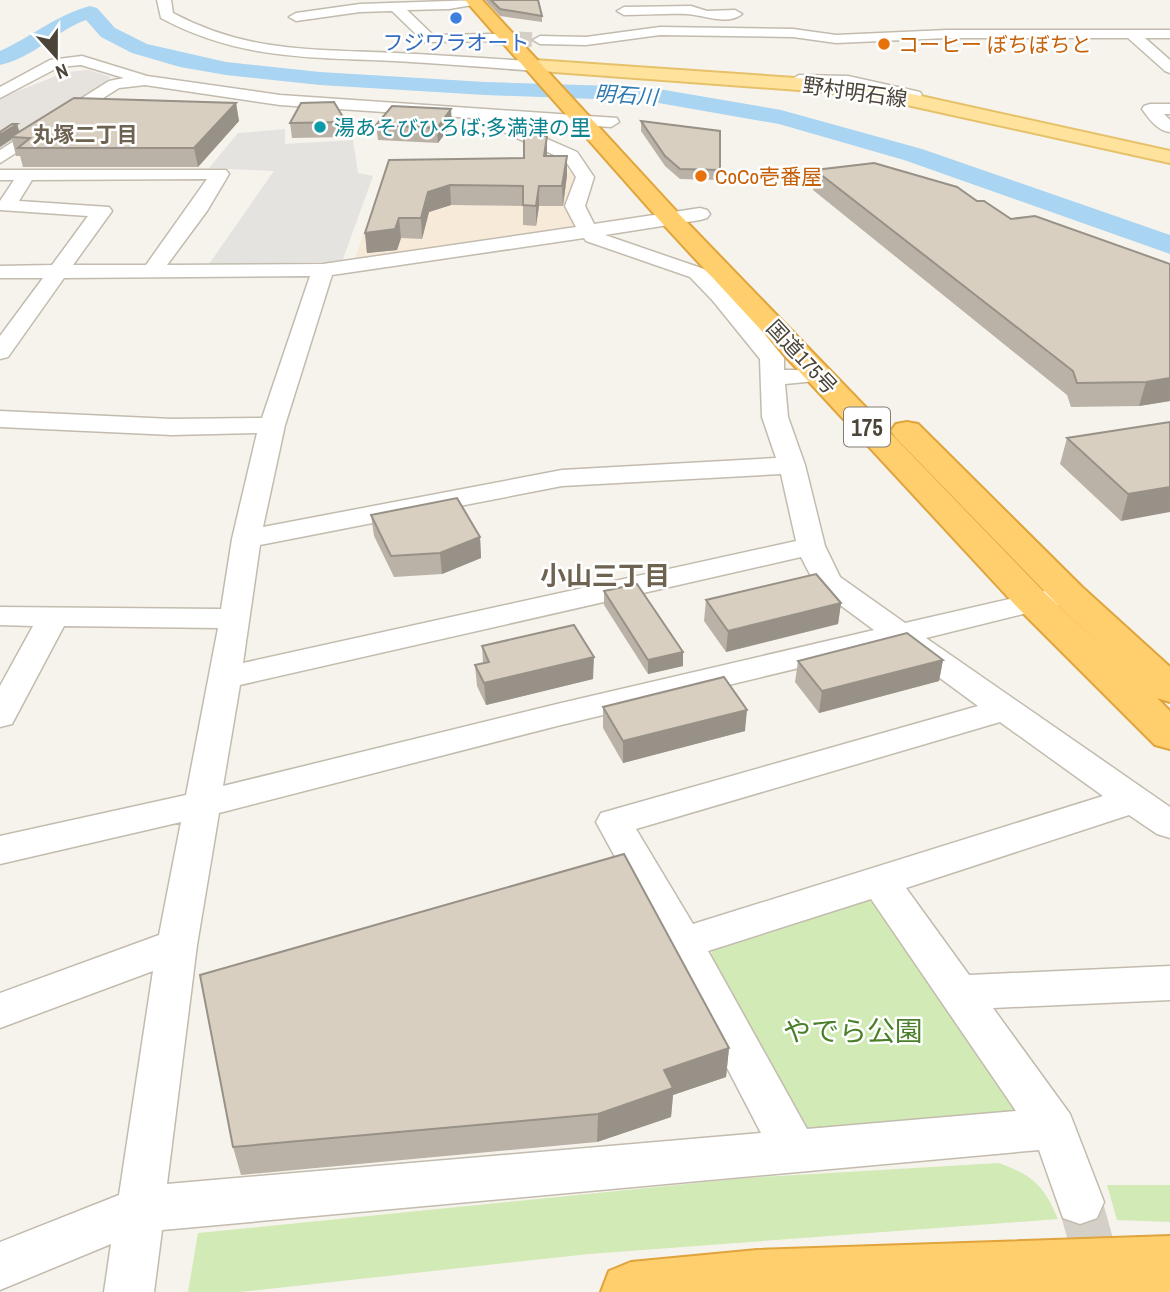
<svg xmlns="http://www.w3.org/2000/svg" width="1170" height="1292" viewBox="0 0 1170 1292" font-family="'Archivo Narrow','Noto Sans JP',sans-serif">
<rect width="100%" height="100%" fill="#f6f3ec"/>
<path fill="#f7ead8" d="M472,172h103v54l-220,32 8,-23 12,-19 3,-25 7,-12z"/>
<path fill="#e6e2dd" d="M89,70l22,7 -35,28 -76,48v-55l66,-26z"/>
<path fill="#d2eab5" d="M860,898l22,7 139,199 -4,15 -215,18 -94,-176 10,-23z
M999,1163c33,12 45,22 59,56l-469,35 -349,38h-52l10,-59 548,-55z
M1107,1185h63v37l-53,-2z"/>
<path fill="#e5e3e0" d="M285,129v15l68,-4 5,33 15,3 -31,86 -133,2 65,-93 -65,-3 29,-35z"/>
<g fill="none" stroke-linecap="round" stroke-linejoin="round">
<path fill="#a9d4f2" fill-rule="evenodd" d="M90,6l7,2 18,20 32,16 79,18 94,10 165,10 162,5 134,23 141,39 248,86v19l-266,-94 -125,-36 -132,-23 -162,-6 -165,-10 -94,-10 -46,-8 -48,-14 -31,-16 -15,-17c-29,10 -51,37 -86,45v-14c31,-14 58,-37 90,-45z"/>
<path stroke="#d4d0c8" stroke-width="15" stroke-dasharray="15 8" stroke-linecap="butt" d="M494,38l46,2"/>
<path stroke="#d4d0c8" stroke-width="44" stroke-dasharray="44 22" stroke-linecap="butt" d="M1080,1202l25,90"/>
<g stroke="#c2bbae" stroke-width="3">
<path id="minor" d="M157,0h14l2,13c75,40 140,36 223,40 46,2 92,6 138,8l8,5 -8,5c-46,-4 -93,-7 -139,-10 -85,-4 -156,-1 -234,-43z
M479,0l-1,4 -29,5 -42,1 26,25 61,-1 5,1v6l-75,1 -32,-31 -32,1 -64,9 -7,-4 7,-4 64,-9z
M691,6l16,5 28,-1 7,4c-15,12 -38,1 -55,0 -21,-1 -42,1 -63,1l-7,-4 7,-4z
M660,27l133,2 43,6 111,-5h223v8h-25l25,22v13l-5,-2 -37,-33h-181l-111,5 -43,-6 -133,-2 -74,10 -46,-1 -7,-4 7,-4 46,1z
M82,56l65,20 133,19 337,23 2,4 -8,5 -107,-7 73,32 17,25 -9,29 9,18 106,-16 7,2 3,4 -3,4 -7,2 -95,15 99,34 25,22 51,62 4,5v12h42l4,5 -4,5 -41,4 3,33 17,48 20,81 15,31 65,46 152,-35 11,3 4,6 -4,6 -142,35 244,169v31l-13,-4 -28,-19 -223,73 63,87 201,-9v34l-177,8 77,106 34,88 -7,16 -17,6 -17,-6 -24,-68 -877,80 -8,62h-50l7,-48 -111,46v-48l119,-47 34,-224 -153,57v-35l159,-58 22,-113 -181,42v-28l186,-41 32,-167 -154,-2 -52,98 -12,3v-41l33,-60 -33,-1v-18l221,2 11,-70 25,-106 -85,2 -172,-8v-16l172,8 90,-1 48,-142 -246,2 -56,79 -8,2v-23l43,-58h-43v-12l52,-1 36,-49 -88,-6v-9l14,-21h-14v-10h226l3,4 -22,37 -40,54 156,-1 253,-37 -11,-21 11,-29 -11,-17 -92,-42 -193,-13 -135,-20 -26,3 -119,75v-13l109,-69 15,-3 -43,-13 -22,2 -59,31v-11l50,-27zM207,179l-61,86h-73l39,-54 -3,-4 -90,-6 13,-21zM584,238l2,3 104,36 23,24 47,58 2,58 14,41 -214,12 -299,57 22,-102 47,-150zM781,474l15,67 -553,122 17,-118 302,-59zM801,557l16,31 57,42 -317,74 -334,82 17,-101zM895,645l83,61 -377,107 -5,9 72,132 93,179 -594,51 30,-239 22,-132 338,-87zM1000,722l103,74 -410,128 -57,-95zM871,899l145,212 -209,18 -99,-178z
M799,75l49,1 72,16 2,3 -15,9 -6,-2 -1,-5 -52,-11h-60l-2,-3z
M1150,104h20v10h-6l6,6v12c-12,-1 -21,-13 -28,-23l2,-3z"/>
</g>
<g stroke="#e6c16a" stroke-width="4">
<path id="major" d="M534,60l291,20 82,13 263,58v12l-263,-58 -82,-13 -298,-22 -2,-4z"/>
</g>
<g stroke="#e0a43c" stroke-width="4">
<path id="highway" d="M465,0h17l196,213 367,380 69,65 -58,-55 -160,-165 -5,-7 5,-7 11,-2 11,2 164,163 88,80v35l-13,-4 13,13v38l-15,-4 -136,-136 -357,-386z
M1170,1236v56h-569l8,-21 22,-9 126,-12z"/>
</g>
<use href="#minor" fill="#fff" fill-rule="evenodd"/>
<use href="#major" fill="#ffe39c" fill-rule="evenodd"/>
<use href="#highway" fill="#ffcf6e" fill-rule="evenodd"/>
</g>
<path fill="#bab2a6" d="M485,0h53l4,16v6l-42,-6z
M236,103l3,18 -41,46h-175l-3,-11h-4l-4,-17 -12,8 17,-23 2,8z
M641,121l79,49v10l-40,-1 -15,-13 -24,-35z
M346,122l2,15 -56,1 -2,-15z
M452,124l-14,19 -60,-3 -2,-15z
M547,156h20v19l-4,31h-24l-3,20 -13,-1v-19l-72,-1 -22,7 -7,27 -21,-1 -4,12 -30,3 -2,-20 24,-73 135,-2z
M815,170l196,49 159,45v137l-31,5 -68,1 -4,-12 -254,-205z
M1170,422l-49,99 -61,-57 7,-26z
M371,515l109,22 1,21 -39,16 -48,3 -20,-41z
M604,591l79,61v14l-35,8 -44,-69z
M706,600l135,3 -3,21 -112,28 -22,-31z
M482,646l111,33 -107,26 -9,-19 -2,-21 8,-2z
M943,660l-4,21 -120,32 -24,-31 3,-21z
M603,707l142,24 -122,32 -20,-35z
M729,1048l-3,29 -53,18 -2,22 -74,25 -356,33 -8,-28z"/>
<path fill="#979187" d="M236,103l3,18 -41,46 -4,-19z
M451,109l1,15 -14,19 -1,-15z
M17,124l3,10 -9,3 1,2 -12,8v-12z
M547,136v19l-3,20v-19z
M567,156v19l-4,31 -1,-20z
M450,185l1,20 -22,7 -7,27 -1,-21 7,-26z
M539,186v20l-3,20v-20z
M399,218l2,20 -4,12 -30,3 -2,-20z
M1170,378v23l-31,5 7,-24z
M1170,487v25l-49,9 7,-27z
M480,537l1,21 -39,16 -2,-21z
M841,603l-3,21 -112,28 2,-21z
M683,652v14l-35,8v-14z
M594,657l-1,22 -107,26 -2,-22z
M943,660l-4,21 -120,32 3,-22z
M747,710l-2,21 -122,32v-22z
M729,1048l-3,29 -53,18 -2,22 -74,25 1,-28 66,-44z"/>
<path fill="#d8cfc1" stroke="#979187" stroke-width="2" d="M491,0h47l4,16 -42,-7z
M74,98l162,5 -42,45h-176l12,-10 -19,-1z
M334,102l12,20 -56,1 11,-20z
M392,106l59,3 -14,19 -61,-3z
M641,121l79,10v39l-40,-1 -15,-13z
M12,124h5l-17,11v-3z
M524,133l23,3 -3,20h23l-5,30h-23l-3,20 -13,-1v-19l-73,-1 -22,7 -7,26h-22l-4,11 -30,4 24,-73 135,-2z
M874,163l83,24 20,14h7l27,18 24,-3 135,48v114l-24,4 -69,1 -4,-12 -258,-201z
M1170,422v65l-42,7 -61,-56z
M457,498l23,39 -40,16 -49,3 -20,-41z
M816,574l25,29 -113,28 -22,-31z
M637,584l46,68 -35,8 -44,-69z
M574,625l20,32 -110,26 -9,-18 14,-3 -7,-16z
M907,633l36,27 -121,31 -24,-30z
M724,677l23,33 -124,31 -20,-34z
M624,854l105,194 -65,22 9,18 -75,26 -365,33 -33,-172z"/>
<circle fill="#3f7fe0" stroke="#fff" stroke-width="2.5" cx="456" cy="18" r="7"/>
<g fill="#e8710a" stroke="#fff" stroke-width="2.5">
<circle cx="884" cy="44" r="7"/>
<circle cx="701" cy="176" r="7"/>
</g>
<circle fill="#0f9aa8" stroke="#fff" stroke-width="2.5" cx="320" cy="127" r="7"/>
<g text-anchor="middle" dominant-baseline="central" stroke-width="5" stroke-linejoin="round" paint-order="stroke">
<g font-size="21" fill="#366cbe" stroke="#fff">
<text x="456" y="42">フジワラオート</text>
</g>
<g font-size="21" fill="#c56008" stroke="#fff" text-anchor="start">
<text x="898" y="44">コーヒー ぼちぼちと</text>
<text x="715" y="176">CoCo壱番屋</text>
</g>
<g font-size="21" fill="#4b4439" stroke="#fff">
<text transform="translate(855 92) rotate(8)">野村明石線</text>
<text transform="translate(802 357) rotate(47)">国道175号</text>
</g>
<g font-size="21" font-style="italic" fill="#2e7ab2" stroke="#fff">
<text transform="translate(626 95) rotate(4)">明石川</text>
</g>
<g font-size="21" fill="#0d838f" stroke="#fff" text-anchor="start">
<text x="334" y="127">湯あそびひろば;多満津の里</text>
</g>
<g font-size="21" font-weight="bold" fill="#6e6250" stroke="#fff">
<text x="85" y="134">丸塚二丁目</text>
</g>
<rect fill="#fff" stroke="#817c74" stroke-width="2" x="844" y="407.5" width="46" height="39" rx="5"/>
<g font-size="23" font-weight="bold" fill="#4b4439">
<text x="867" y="427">175</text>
</g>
<g font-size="26" font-weight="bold" fill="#6e6250" stroke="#fff">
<text x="605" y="575">小山三丁目</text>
</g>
<g font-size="28" fill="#4a7f2a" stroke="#fff">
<text x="853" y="1031">やでら公園</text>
</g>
</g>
<g transform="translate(56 56) rotate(159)" stroke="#ffffff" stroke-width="5" paint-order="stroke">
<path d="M0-5L12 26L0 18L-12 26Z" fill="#4b4439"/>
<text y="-10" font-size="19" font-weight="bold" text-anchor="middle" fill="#4b4439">N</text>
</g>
</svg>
